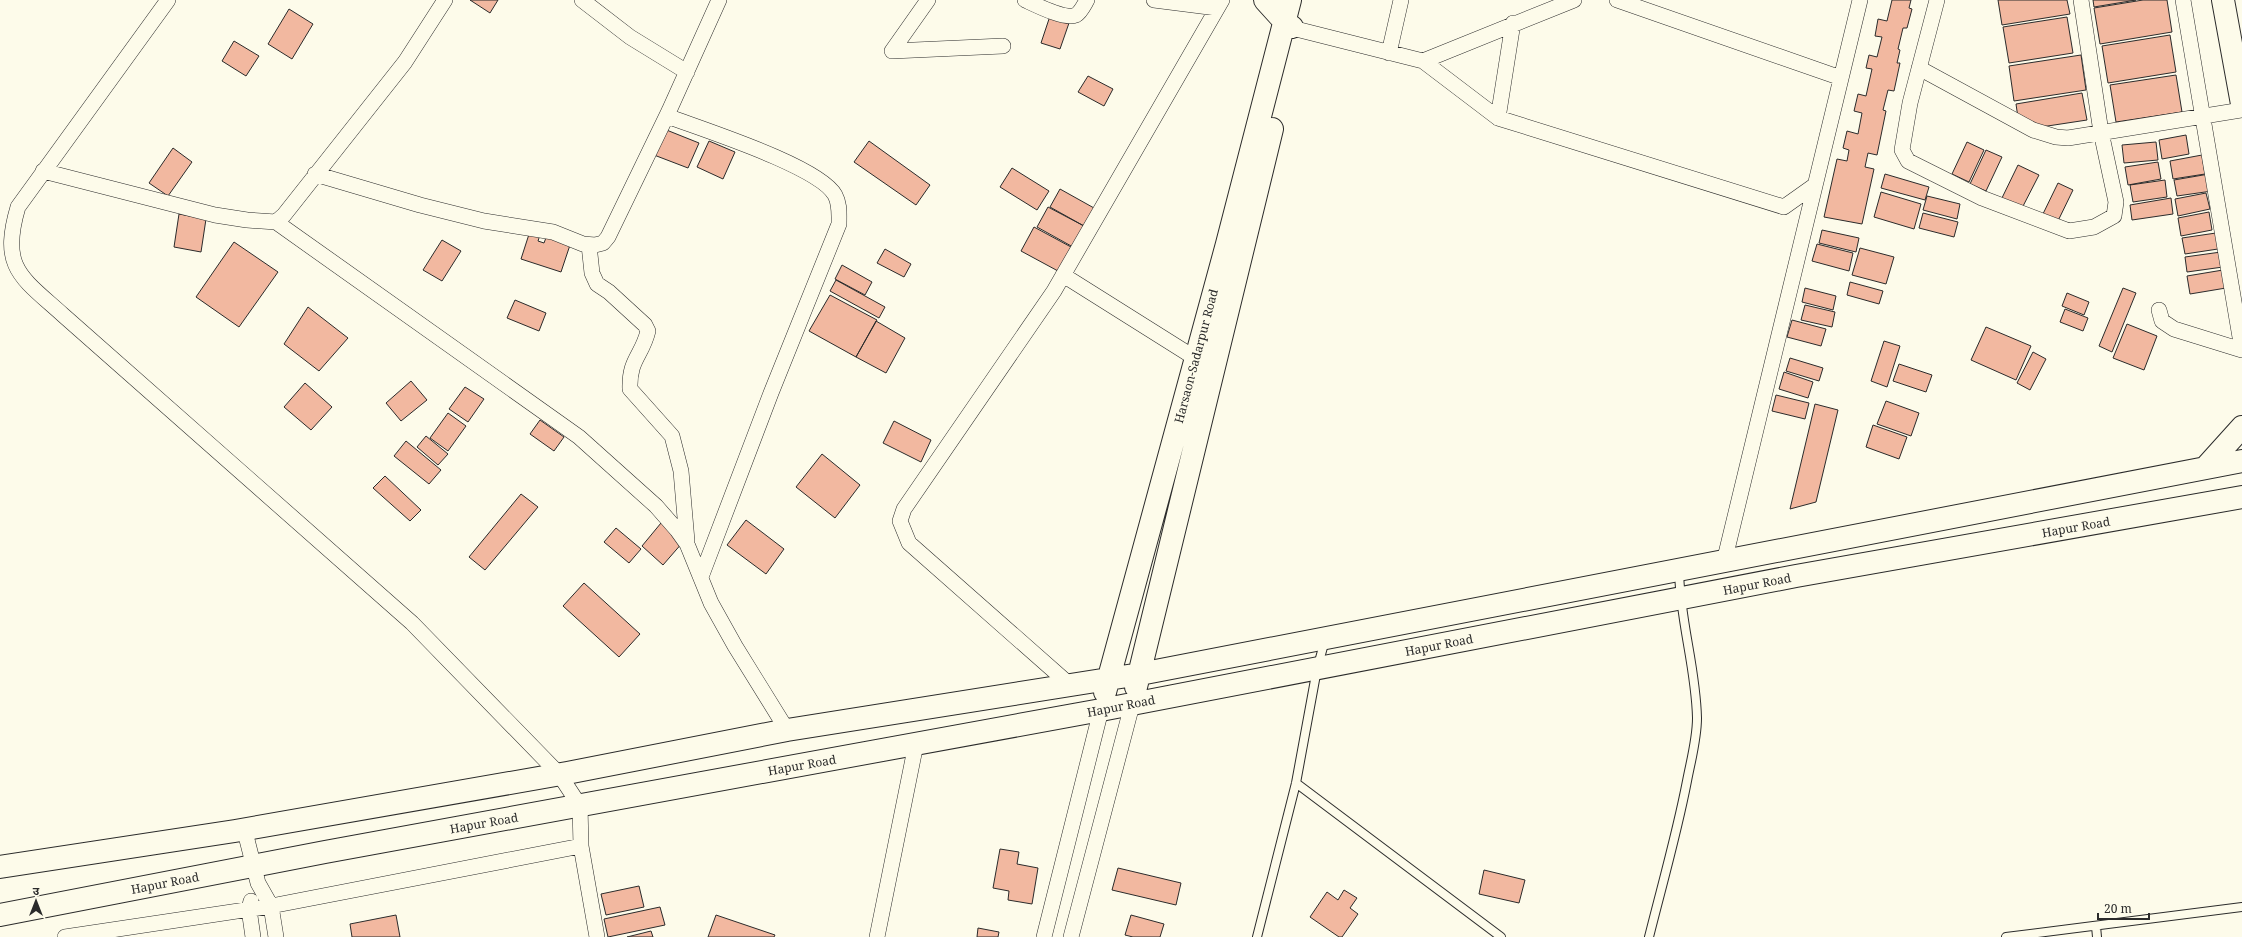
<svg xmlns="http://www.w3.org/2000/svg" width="2242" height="937" viewBox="0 0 2242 937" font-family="'Noto Serif','Noto Sans Devanagari',serif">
<rect width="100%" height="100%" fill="#fdfbea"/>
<path fill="#f2b8a0" stroke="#2b2b2b" d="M470,0h28l-8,13z
M1892,0h19l-2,8 3,1 -5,19h-4l-5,21 2,1 -3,13h3l-6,28 -6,-1 -5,20 3,1 -9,44 -9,-2 -3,14 9,2 -12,55 -38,-7 13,-58 10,2 2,-11 -6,-2 4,-17 11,3 4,-21 -8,-2 4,-17 8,2 6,-27 -6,-1 3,-13 8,2 5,-20 -7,-1 3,-17 9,2z
M1998,0h69l3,14 -68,11z
M2093,0h43l-42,7z
M2143,0h24l5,32 -72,12 -6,-36z
M289,9l24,15 -21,35 -24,-15z
M1050,16l19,7 -9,26 -19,-6z
M2067,17l6,36 -64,10 -6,-36z
M2170,35l6,37 -68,11 -6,-37z
M234,41l25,15 -13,20 -24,-15z
M2081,55l5,35 -72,11 -5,-35z
M2176,75l6,37 -66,10 -6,-37z
M1088,76l25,13 -9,17 -26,-14z
M2082,93l5,27 -46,7 -23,-9 -2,-14z
M664,129l35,14 -11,25 -34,-13z
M2186,135l3,19 -27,5 -3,-19z
M709,141l26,11 -12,27 -26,-12z
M869,141l61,44 -14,20 -62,-43z
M1967,142l17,8 -15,32 -17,-8z
M2156,142l2,18 -34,3 -2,-18z
M173,148l19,14 -24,34 -19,-13z
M1986,150l16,7 -16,34 -16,-7z
M2202,155l3,19 -32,5 -3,-18z
M2158,162l3,17 -33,6 -3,-18z
M2018,165l21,10 -19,37 -20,-10z
M1012,168l37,23 -12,19 -37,-23z
M1885,174l44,13 -4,13 -44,-12z
M2209,174l3,17 -35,5 -3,-16z
M2165,180l2,17 -34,5 -3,-17z
M2058,183l15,7 -17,35 -15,-7z
M1060,189l34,19 -10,18 -34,-19z
M1881,192l40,12 -7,25 -40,-12z
M2206,193l4,16 -32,7 -3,-17z
M1927,196l33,8 -3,15 -34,-9z
M2171,198l2,16 -41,6 -2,-15z
M1048,207l36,19 -11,21 -36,-20z
M2209,212l3,18 -31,6 -3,-18z
M1923,213l35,9 -4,15 -35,-9z
M179,214l27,5 -5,33 -27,-5z
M1034,227l37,20 -13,24 -37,-20z
M531,228l10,4 -3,9 6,2 3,-8 24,7 -10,30 -40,-13z
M1822,230l37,8 -3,14 -37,-9z
M2216,233l2,16 -33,5 -3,-16z
M442,240l19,11 -19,30 -19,-11z
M234,242l44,30 -39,55 -43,-30z
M1817,244l36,9 -4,18 -37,-10z
M1860,248l34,9 -8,27 -34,-9z
M885,249l26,15 -7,13 -27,-14z
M2221,252l2,15 -36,5 -2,-15z
M842,265l30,17 -7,13 -30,-16z
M2223,270l3,18 -36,6 -3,-18z
M836,280l49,27 -6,11 -49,-27z
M1850,282l33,9 -4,13 -32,-9z
M1805,288l31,8 -3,14 -31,-8z
M2123,288l13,5 -24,59 -13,-6z
M2067,293l22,9 -5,13 -22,-9z
M830,295l47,25 -21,37 -47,-26z
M515,300l31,13 -7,18 -32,-13z
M1805,305l30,7 -3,15 -31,-7z
M308,307l40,31 -29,33 -35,-27z
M2065,309l23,9 -5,13 -23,-9z
M1792,320l34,9 -5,17 -34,-9z
M876,321l29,17 -19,35 -30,-16z
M2127,324l30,12 -13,34 -31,-12z
M1986,327l45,19 -15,34 -45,-20z
M1884,341l16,5 -13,41 -16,-6z
M2033,352l13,7 -16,31 -13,-7z
M1790,358l33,10 -4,13 -33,-10z
M1899,364l33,11 -6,17 -33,-11z
M1784,372l29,10 -5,16 -29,-9z
M411,381l16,19 -26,21 -15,-18z
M305,383l27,24 -21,23 -27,-23z
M465,387l19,12 -16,23 -19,-13z
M1776,395l33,8 -4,16 -33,-8z
M1886,401l33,12 -8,23 -34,-12z
M1815,404l23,6 -22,92 -26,7z
M448,413l18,13 -18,25 -18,-13z
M540,420l24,17 -10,14 -24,-17z
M894,421l37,19 -10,22 -38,-19z
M1873,425l34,12 -8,22 -33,-12z
M426,436l22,18 -10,11 -21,-18z
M406,441l35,29 -12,14 -35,-28z
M822,454l38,31 -25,33 -39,-31z
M385,476l36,34 -11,11 -37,-33z
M521,494l17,13 -53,63 -16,-13z
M746,520l38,29 -18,25 -39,-29z
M661,523l22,19 -20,23 -21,-19z
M616,528l25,21 -12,14 -25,-21z
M584,583l56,51 -21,23 -56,-51z
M1000,849l19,3 -2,12 21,4 -6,36 -24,-4 1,-9 -16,-3z
M1118,868l63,15 -5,22 -64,-15z
M1484,870l41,10 -6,23 -40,-9z
M639,886l5,21 -38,8 -5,-21z
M1344,890l13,8 -7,10 8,6 -16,23h-3l-29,-20 17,-25 11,8z
M660,907l5,18 -57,12 -4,-18z
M396,915l4,22h-48l-2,-13z
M716,915l59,20 -1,2h-66z
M1131,915l33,9 -4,13h-27l-8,-2z
M978,928l21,4 -1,5h-21z
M651,931l2,6h-26z"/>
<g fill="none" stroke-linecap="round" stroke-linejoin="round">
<g stroke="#2b2b2b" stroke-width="10">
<path id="lane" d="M1296,783l205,154
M2096,926l1,11
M1257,937l39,-154 21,-114 8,-29
M1649,937c13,-52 28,-104 38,-156 4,-21 10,-42 10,-63 -1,-50 -17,-97 -18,-147
M2006,937l236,-30"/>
</g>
<g stroke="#2b2b2b" stroke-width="16">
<path id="street" d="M168,0l-150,207c-18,61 3,70 45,108l349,308 147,151 21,32 1,40 16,91
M582,0l48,37 57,35
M1025,0c11,5 40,20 51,15 5,-3 8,-10 11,-15
M1154,0l63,8
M1617,0l224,78
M1937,0l-27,103 -8,47 6,11 74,37 87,33 25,-4 20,-11 2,-14 -15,-70 -20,-132
M2183,0l59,349
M1296,29l127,32 75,57 286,89 31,-22
M892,51l111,-5
M892,51l36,-51
M1389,53l12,-53
M1423,61l151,-61
M1919,68l114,62 23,7 12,1 174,-28
M667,116c34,13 152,50 168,79 5,9 4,19 4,29l-68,169 -70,184
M1498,118l15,-95
M43,171l172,44 32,5 29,2 303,215 77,69 21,24 10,14 24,59 24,43 52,84
M315,174l105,31 64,16 69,11 30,12 12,1 8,-2 5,-6 61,-126 50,-111
M276,222l8,-7 121,-153 40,-62
M589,245l3,28 5,11 12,8 36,33 3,6c-6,25 -19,28 -18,58l42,47 9,35 6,70
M1063,275l132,83
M2159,310l3,11 12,8 68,21
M1724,562l136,-562
M1070,685l-161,-142 -9,-22 4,-12 150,-218 168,-291
M244,828l14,55 13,23 5,31
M251,901l-2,8 4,28
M65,937l206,-31 310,-60
M877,937l39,-193
M1044,937l57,-227
M1071,937l61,-232"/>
</g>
<g stroke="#2b2b2b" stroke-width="24">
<path id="secondary" d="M1265,0l19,21 8,6
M2223,0l19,104
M2205,468l37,-41
M1136,687l136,-558
M1105,692l122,-448 63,-244
M0,867l235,-36 332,-58 220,-43 353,-56 1102,-213
M0,915l325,-63 776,-142 695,-134 446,-79"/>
</g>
<use href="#lane" stroke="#fdfbea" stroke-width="8"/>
<use href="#street" stroke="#fdfbea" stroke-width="15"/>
<use href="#secondary" stroke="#fdfbea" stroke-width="22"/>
</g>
<g text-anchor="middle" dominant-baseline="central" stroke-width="3" stroke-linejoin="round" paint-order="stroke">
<g font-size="12" fill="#2b2b2b" stroke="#fdfbea">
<text transform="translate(1196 356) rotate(-75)">Harsaon-Sadarpur Road</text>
<text transform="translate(2076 527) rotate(-10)">Hapur Road</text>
<text transform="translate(1757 584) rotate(-11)">Hapur Road</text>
<text transform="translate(1439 645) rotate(-11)">Hapur Road</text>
<text transform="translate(1121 706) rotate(-11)">Hapur Road</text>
<text transform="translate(802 765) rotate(-10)">Hapur Road</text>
<text transform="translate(484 823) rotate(-10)">Hapur Road</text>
<text transform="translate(165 883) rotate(-11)">Hapur Road</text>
</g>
</g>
<g transform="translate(36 901)" stroke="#fdfbea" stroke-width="3" paint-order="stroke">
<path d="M0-3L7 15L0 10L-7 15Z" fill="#2b2b2b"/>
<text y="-6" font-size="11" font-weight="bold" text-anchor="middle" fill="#2b2b2b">उ</text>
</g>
<path d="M2098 913v6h51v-6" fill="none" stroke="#2b2b2b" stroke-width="2"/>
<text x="2104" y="913" font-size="12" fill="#2b2b2b" stroke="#fdfbea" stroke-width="3" paint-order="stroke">20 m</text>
</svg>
